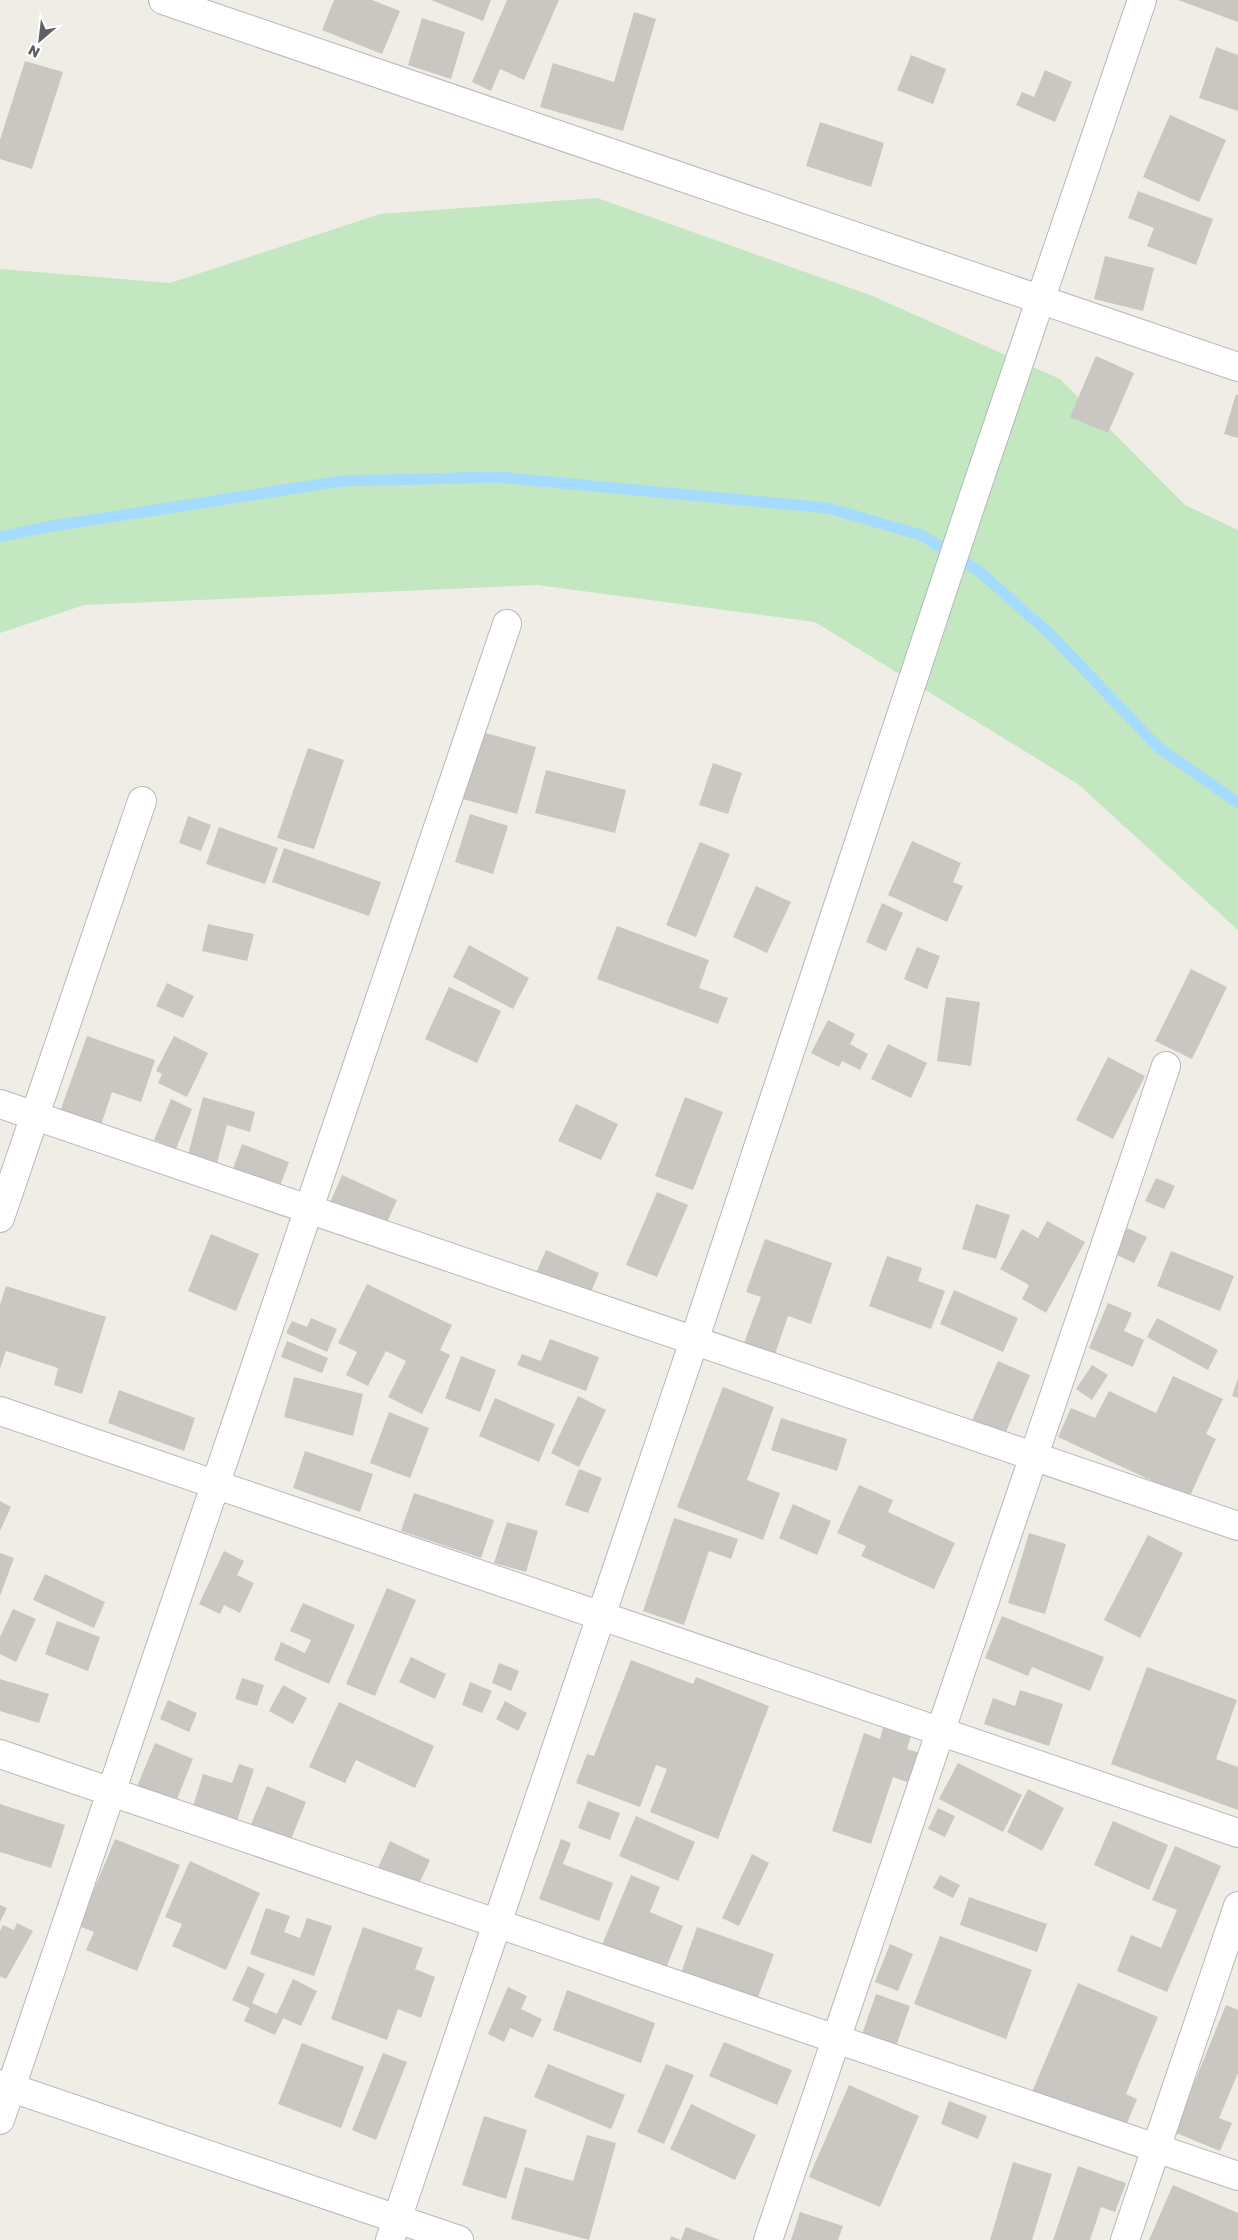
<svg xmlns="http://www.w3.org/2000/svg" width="1238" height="2240" viewBox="0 0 1238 2240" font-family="'Golos Text',sans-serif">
<rect width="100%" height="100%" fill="#efede5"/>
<path fill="#c2e7c1" d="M597,198l273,97 190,84 125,126 53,25v400l-160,-146 -263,-162 -278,-37 -453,20 -84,28v-364l170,14 210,-69z"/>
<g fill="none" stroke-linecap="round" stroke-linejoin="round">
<path stroke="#a5dbff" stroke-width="11" d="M0,537l46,-10 296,-46 156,-4 330,31 93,27 59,37 71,63 107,112 80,56"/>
</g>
<path fill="#cac7c2" d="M334,0h38l28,11 -18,43 -60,-24z
M431,0h60l-8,21z
M507,0h52l-35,80 -24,-11 -9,22 -19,-9z
M1178,0h60v22z
M634,12l22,7 -33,112 -83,-24 13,-44 61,19z
M422,18l43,14 -14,47 -43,-14z
M1216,47l22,8v56l-39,-13z
M911,55l35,14 -13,35 -36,-14z
M25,61l38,11 -31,97 -32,-10v-19z
M1045,70l27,12 -17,40 -39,-17 6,-13 12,5z
M1170,115l56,25 -27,62 -56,-25z
M820,122l64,21 -13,44 -65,-21z
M1138,191l75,28 -17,46 -49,-19 7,-18 -26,-10z
M1105,256l49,12 -11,43 -49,-12z
M1096,356l38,17 -26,60 -38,-16z
M1236,394l2,1v43l-14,-4z
M478,731l58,16 -19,67 -58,-16z
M308,748l36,12 -30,89 -37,-11z
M713,763l29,10 -14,41 -29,-9z
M546,770l80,20 -11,43 -80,-20z
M470,814l38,12 -15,48 -38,-12z
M188,816l23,9 -10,26 -22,-8z
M219,827l59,21 -13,36 -59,-20z
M912,841l49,22 -8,19 10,4 -16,36 -59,-27z
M700,842l30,12 -34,83 -30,-12z
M284,848l97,34 -12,34 -97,-34z
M756,886l35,16 -24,51 -34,-16z
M882,903l21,10 -17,38 -20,-9z
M208,924l46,10 -7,27 -45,-10z
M617,926l92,34 -10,28 29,10 -10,26 -121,-45z
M469,945l60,33 -16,31 -60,-32z
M917,947l23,9 -13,33 -23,-10z
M1191,969l36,18 -35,72 -37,-18z
M167,983l27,13 -11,22 -27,-12z
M449,987l52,24 -24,52 -52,-24z
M946,997l34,5 -9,64 -34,-5z
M828,1020l27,14 -5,10 18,10 -8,16 -18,-9 -3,6 -28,-14z
M87,1036l68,24 -14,42 -29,-10 -14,42 -41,-14z
M174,1036l34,17 -21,44 -29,-14 4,-9 -6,-3z
M888,1044l39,19 -16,35 -40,-19z
M1108,1057l37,19 -32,63 -37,-19z
M203,1097l52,15 -5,20 -23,-7 -11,42 -29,-8z
M685,1097l38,15 -30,78 -38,-14z
M171,1099l21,10 -16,40 -22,-9z
M576,1104l42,20 -17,36 -43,-19z
M242,1144l47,18 -11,29 -47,-17z
M342,1175l55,25 -17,38 -55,-24z
M1156,1178l19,8 -11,23 -19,-8z
M657,1192l31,13 -31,72 -31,-12z
M976,1204l34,11 -14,44 -34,-10z
M1047,1221l38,21 -39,71 -24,-14 7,-14 -29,-16 22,-40 16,9z
M1127,1228l20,9 -13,26 -19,-9z
M211,1234l48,20 -23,57 -48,-20z
M765,1239l67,24 -21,61 -23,-8 -13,38 -31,-11 17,-46 -15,-5z
M546,1250l53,23 -16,37 -53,-23z
M1171,1251l63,25 -14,35 -63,-25z
M887,1256l35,12 -4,13 27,10 -14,38 -62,-23z
M367,1284l85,41 -12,25 10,5 -28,59 -34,-17 18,-36 -20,-10 -18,35 -22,-11 11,-23 -19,-9z
M6,1286l100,31 -24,77 -28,-9 4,-17 -52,-17 -6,18v-64z
M954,1290l64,28 -15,34 -63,-28z
M1108,1303l24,10 -8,18 20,9 -11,27 -44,-19z
M311,1318l26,11 -10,23 -41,-19 6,-12 15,6z
M1157,1318l61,32 -10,20 -61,-33z
M550,1339l49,18 -13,34 -69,-26 5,-11 19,7z
M287,1341l41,17 -6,15 -41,-16z
M461,1356l35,14 -16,42 -35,-14z
M998,1361l32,14 -27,64 -33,-14z
M1092,1365l16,10 -16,25 -16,-11z
M1173,1376l50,23 -17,35 10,5 -27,59 -131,-61 13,-29 24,10 14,-27 47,22z
M294,1377l69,17 -10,42 -69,-19z
M1238,1378v20l-6,-2z
M723,1387l51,20 -27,73 33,13 -17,47 -86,-33z
M119,1390l76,28 -11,33 -76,-28z
M578,1396l28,14 -27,57 -28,-14z
M495,1398l60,26 -16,38 -60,-26z
M389,1412l40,16 -19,50 -40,-15z
M781,1418l66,21 -10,32 -66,-21z
M305,1451l68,23 -13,38 -67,-24z
M579,1469l23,9 -14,35 -23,-8z
M859,1485l34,15 -5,12 67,31 -21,46 -73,-33 5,-10 -29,-13z
M414,1493l80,27 -13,38 -80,-27z
M0,1501l11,6 -11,24z
M793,1504l38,17 -14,34 -38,-17z
M674,1518l64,21 -7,20 -22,-8 -25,74 -41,-14z
M507,1522l31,9 -12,41 -32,-9z
M1029,1533l37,11 -21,70 -37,-11z
M1148,1535l35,18 -43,85 -36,-18z
M224,1551l20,10 -7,14 17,8 -14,30 -16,-8 -4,9 -21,-10z
M0,1553l14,5 -14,38z
M45,1574l60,28 -11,26 -61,-28z
M387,1588l29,12 -41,96 -29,-12z
M303,1603l52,22 -26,59 -55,-24 7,-18 24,11 6,-13 -21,-9z
M13,1609l23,10 -20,43 -16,-8v-17z
M1002,1616l102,41 -14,34 -58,-24 -4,9 -43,-18z
M57,1621l43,16 -12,34 -43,-17z
M411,1657l35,17 -11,25 -36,-17z
M631,1660l62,24 3,-7 73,29 -51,133 -68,-27 17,-43 -11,-4 -16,42 -64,-24 11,-29 7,2z
M499,1663l20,8 -8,20 -19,-8z
M1147,1667l90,33 -21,59 22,8v43l-127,-46z
M242,1678l22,7 -7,21 -22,-7z
M0,1679l49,15 -10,29 -39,-12z
M470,1682l22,9 -10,22 -20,-8z
M283,1685l24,13 -14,26 -24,-13z
M1020,1690l43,14 -14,42 -65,-22 9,-26 22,8z
M168,1700l29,13 -8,19 -29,-13z
M505,1701l22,12 -9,18 -22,-12z
M339,1702l95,44 -19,42 -59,-28 -11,23 -36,-16z
M884,1724l28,9 -5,16 13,4 -10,30 -17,-6 -22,67 -39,-13 32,-98 16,6z
M155,1743l38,16 -18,45 -39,-15z
M958,1763l64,32 -19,37 -64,-33z
M239,1764l15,5 -18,55 -44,-14 11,-36 29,9z
M267,1786l39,16 -20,50 -40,-16z
M1028,1789l36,19 -22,43 -35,-19z
M588,1801l32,12 -10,27 -32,-12z
M0,1804l65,21 -14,43 -51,-16z
M938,1808l17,8 -10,21 -17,-8z
M636,1816l59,26 -17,39 -59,-25z
M1113,1821l55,24 -19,45 -55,-25z
M115,1839l65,26 -43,106 -51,-21 8,-18 -15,-6z
M561,1839l10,4 -8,21 50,19 -14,38 -60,-22z
M390,1841l40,19 -18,39 -40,-18z
M1175,1846l46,20 -54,126 -50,-21 14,-36 30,13 16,-38 -25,-10z
M752,1854l17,9 -30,63 -17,-8z
M190,1861l70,32 -34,77 -54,-24 10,-22 -17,-7z
M631,1875l29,12 -10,25 33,14 -21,52 -63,-26z
M940,1875l20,10 -7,13 -20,-10z
M969,1897l78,27 -10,28 -77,-27z
M0,1905l7,3 -7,14z
M266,1908l24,8 -6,16 16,6 7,-20 25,8 -18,50 -64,-22z
M17,1923l16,8 -27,48 -6,-3v-45l3,-6 11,5z
M363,1927l60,21 -8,21 20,8 -14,41 -23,-9 -11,31 -56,-21z
M697,1927l77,27 -20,54 -76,-26z
M940,1936l92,34 -26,69 -92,-35z
M890,1944l23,10 -15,37 -23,-9z
M248,1966l17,8 -13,29 25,11 16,-35 24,12 -16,35 -18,-8 -8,17 -31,-14 6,-13 -18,-8z
M1078,1983l80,34 -32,77 11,5 -16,39 -89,-46z
M508,1987l19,9 -6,13 21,10 -9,19 -23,-10 -6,14 -16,-8z
M567,1990l88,33 -14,40 -88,-33z
M876,1994l34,12 -16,46 -34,-12z
M1226,2005l12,5v63l-19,45 13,5 -12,28 -46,-19z
M724,2042l68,28 -15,35 -68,-29z
M302,2043l62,24 -23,61 -63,-24z
M383,2053l24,9 -31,78 -24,-10z
M548,2064l77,31 -14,34 -77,-32z
M666,2064l28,11 -30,69 -27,-12z
M849,2085l70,31 -39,91 -71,-30z
M949,2101l38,15 -9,23 -37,-15z
M691,2104l65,31 -21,45 -65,-31z
M484,2116l43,14 -21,69 -44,-14z
M587,2135l29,8 -27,97 -78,-21 14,-52 48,14z
M1013,2162l39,12 -20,66h-42z
M1078,2166l48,17 -11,29 -14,-5 -11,33h-37z
M1173,2185l65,28v27h-89z
M800,2212l43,14 -5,14h-47z
M686,2227l34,13h-50l1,-4 10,4z"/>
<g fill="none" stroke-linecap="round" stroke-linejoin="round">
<g stroke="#b5b8bc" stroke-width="30">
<path id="street" d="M163,0l1075,367
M0,1104l1238,422
M0,1218l142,-417
M0,1411l1238,422
M0,1754l1238,422
M0,2120l507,-1496
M768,2240l398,-1174
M1125,2240l113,-334"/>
</g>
<g stroke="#b4b8bd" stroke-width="30">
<path id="secondary" d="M0,2084l459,156
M390,2240l304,-899 276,-834 172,-507"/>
</g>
<use href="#street" stroke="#fff" stroke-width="28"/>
<use href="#secondary" stroke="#fff" stroke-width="28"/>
</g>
<g transform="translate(40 40) rotate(208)" stroke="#ffffff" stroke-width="4" paint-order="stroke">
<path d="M0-4L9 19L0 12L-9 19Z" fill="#5d6166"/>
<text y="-8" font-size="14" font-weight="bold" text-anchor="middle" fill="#5d6166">N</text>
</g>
</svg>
